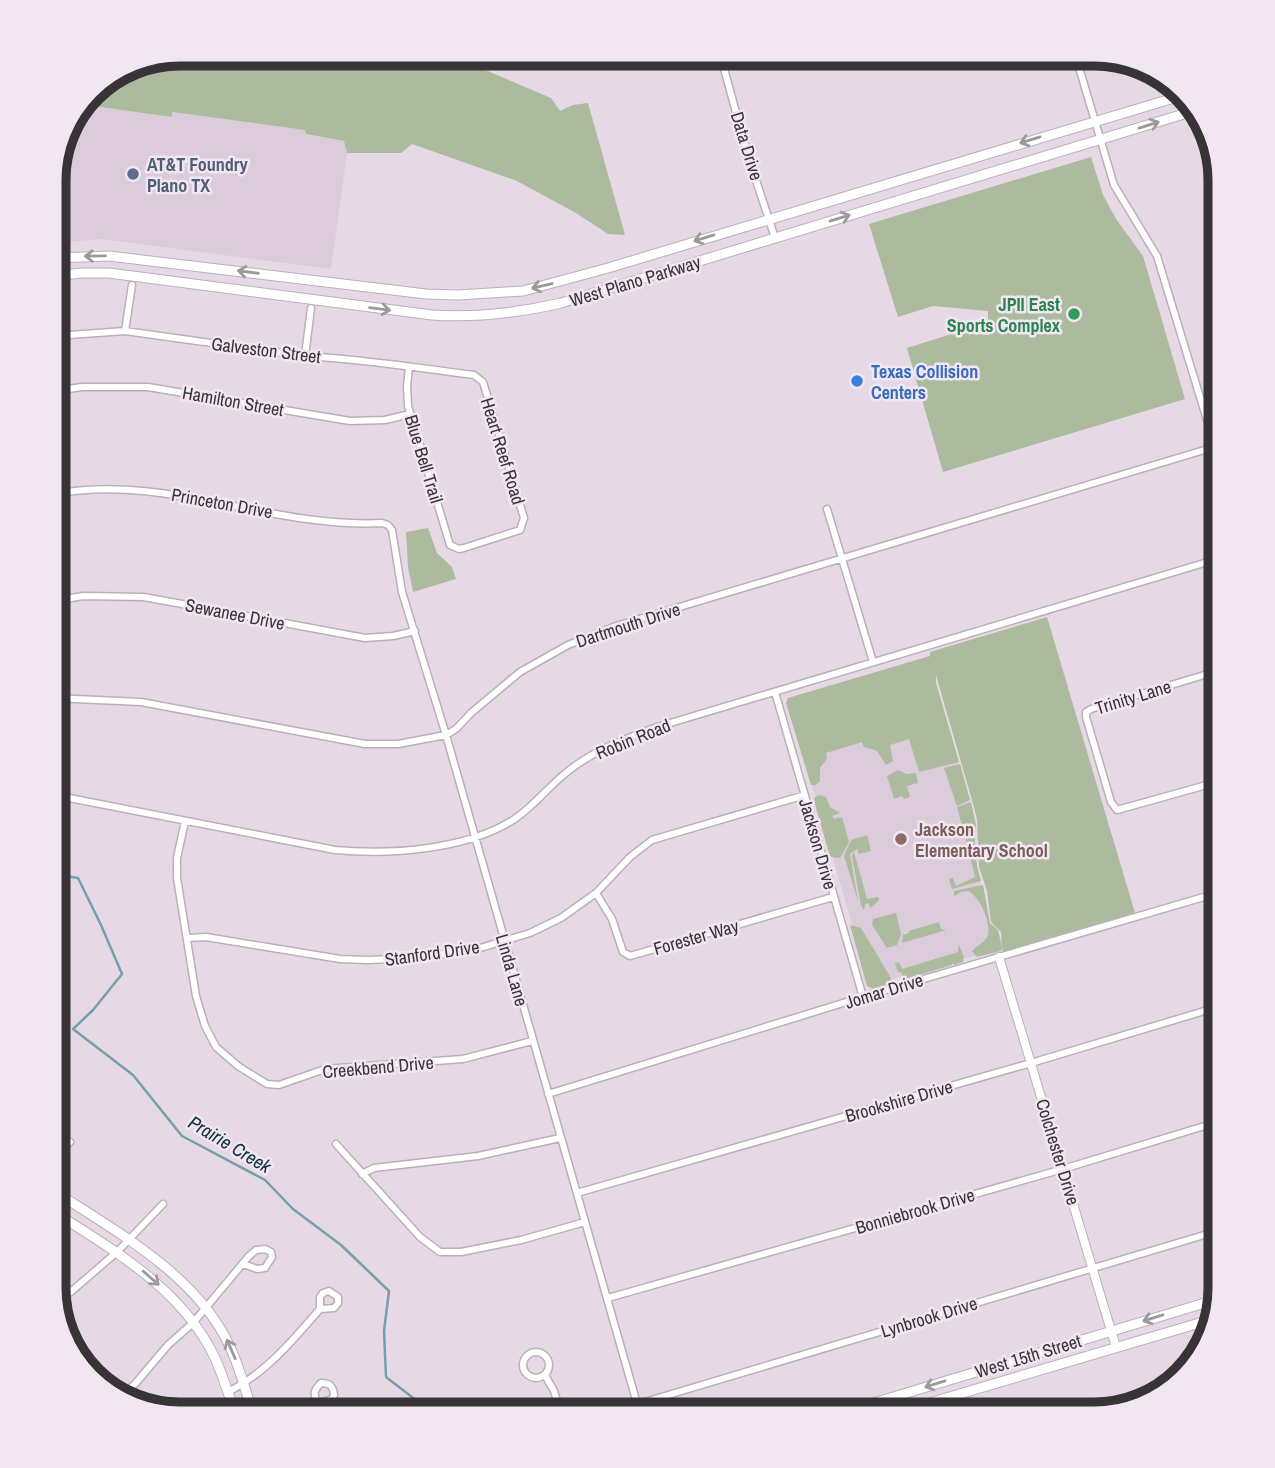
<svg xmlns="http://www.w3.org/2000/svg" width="1275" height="1468" viewBox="0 0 1275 1468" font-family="'Archivo Narrow',sans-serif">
<rect width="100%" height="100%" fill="#e6d9e5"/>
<path fill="#dccbdb" d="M93,106l78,11 1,-5 134,18 1,5 37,6 3,12 -16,116 -230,-30 -46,4v-71l12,-47 12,-15z
M928,657l46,161 2,43 14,63 12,24 -132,38 -83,-287z"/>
<path fill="#acba9e" d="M181,54h267l103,44 9,13 13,-6 15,-2 37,132 -17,-1 -32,-21 -59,-32 -105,-37 -11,9h-54l-3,-12 -38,-7 -1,-4 -133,-18v5l-79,-11 -14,4 18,-24z
M1091,157l12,38 13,24 27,37 42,143 -242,73 -36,-124 51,-16 30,3v-24l-55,-5 -35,11 -29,-93z
M428,528l9,25 15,14 4,12 -43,13 -5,-25 -2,-35z
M1047,617l88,296 -132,39 -1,-4 -1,3 -24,6 -5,-6c5,-6 13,-8 16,-16 3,-12 -8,-39 -20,-44l-7,1 -7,4v-5l29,-6 7,38 8,7 4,17 -1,-15 -10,-10 -4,-31 -8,-24 -2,-47 -3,-13 -38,-132v8l23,79 -40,10 -10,-33 -19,6 3,16 -7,4 -9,-14 -13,-4 -2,-5 -36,11 1,6 -7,9v13l-4,4h-5l-25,-82 2,-5 142,-42v-4z
M960,764l10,36 -13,6 -13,-38z
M898,770l9,4 9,-1 2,10 -11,3 3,11 -6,2 -2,-3 -8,3 -7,-23z
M819,795l7,2 4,10 10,6 -8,3 2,3 8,-2 7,25 -9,16 -10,-1 -15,-53 -1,-6z
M971,802l5,23 -1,17 -8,2 -10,-37z
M867,835l4,16 -12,3 -2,-5 -7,5 8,47 -14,-45 7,-16z
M975,843l2,24 4,14 -29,8 -3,-10 4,-1 3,8 19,-9 -8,-32z
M854,852l13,47 11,-2 1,3 -8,8 -3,-5 -3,1 -1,6 -3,-5 -9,-49z
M896,913l5,21 -4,11 -10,3 -15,-23 1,-6z
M939,922l2,7 5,1 -44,13 1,-8 6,-2v-2z
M850,925l11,3 30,50v5l-17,6 -7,-3z
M959,945l5,12 -1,5 -9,3 -2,-2v2l-46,14 -4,-1v-5l-4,-1 -3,-9 4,-1 3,7 56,-17z"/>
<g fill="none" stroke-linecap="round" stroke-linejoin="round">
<path stroke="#759faa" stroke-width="2.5" d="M54,874l24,4 23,47 21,49 -29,36 -20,19 60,46 49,61 83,44 28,29 48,36 48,46 -5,40 2,46 48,37"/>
<g stroke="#bcafbb" stroke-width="9">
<path id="minor" d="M720,54l28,102 27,82
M1075,54l39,131 43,71 64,210
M125,331l7,-46
M55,336l70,-5 180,25c57,3 113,12 169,19l9,7 41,136 -4,12 -56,18 -5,1 -9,-4 -42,-139 -1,-20 2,-19
M305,356l6,-48
M54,391l28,-4h66l202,34 35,-1 25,-6
M54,494c112,-21 217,35 328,29l6,2 4,5 10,62 44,143 194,679
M827,509l46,153
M54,601l29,-5 61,1 221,41 28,-2 22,-5
M1221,670l-130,39 -5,3v5l25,85 6,8 104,-29
M775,692l88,305
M54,698l87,4 224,42h33l48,-9 10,-6 15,-16 49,-41 48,-27 48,-19 605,-181
M54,795l281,55c55,5 134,0 181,-32 19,-13 33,-32 51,-46 27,-22 58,-33 90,-45l564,-169
M185,821l-8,37v20l19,118 9,30 11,21 22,19 29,18 12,1 46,-16 138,-10 69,-18
M596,893l16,26 11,33 7,4 203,-59
M188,938l18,-1 134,22 28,1 49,-2 60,-9 53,-16 31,-15 35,-25 34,-36 22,-17 153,-45
M548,1094l321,-99 352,-103
M336,1144l84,93 20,15h21l60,-12 64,-18
M54,1157l16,-15
M362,1174l12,-6 104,-12 82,-18
M577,1193l454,-130 190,-57
M329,1291l9,6v6l-4,5 -14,1v-12l3,-4z
M608,1298l455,-129 158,-48
M59,1302l58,-50 46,-48
M523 1365a13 13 0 1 1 26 0a13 13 0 1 1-26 0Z
M545,1375l9,16 7,23
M228,1392c38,-19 65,-52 92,-83
M120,1397l15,-13 33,-39 25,-22 56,-67 7,-6 9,-1 6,3 1,5 -7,11 -8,1 -14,-5
M877,1401l4,13
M638,1404l583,-174
M282,1414l50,-15 2,-4c-1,-9 -4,-12 -13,-12 -7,7 -8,10 -4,20"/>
</g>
<g stroke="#bcafbb" stroke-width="10">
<path id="tertiary" d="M999,957l117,390"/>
</g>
<g stroke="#bcafbb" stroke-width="11">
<path id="secondary" d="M55,258l54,-2 317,38 32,1 65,-4 85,-23 576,-173
M55,276l26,-3h28l323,42c44,3 86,-2 129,-12l636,-193
M54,1191c63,41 144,85 176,156 10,21 16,45 23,67
M54,1212c61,39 129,78 161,146 8,18 14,37 20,56
M837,1414l381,-115
M892,1414l321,-95"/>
</g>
<use href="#minor" stroke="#fff" stroke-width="6"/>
<use href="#tertiary" stroke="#fff" stroke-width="8"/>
<use href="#secondary" stroke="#fff" stroke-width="9"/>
</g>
<defs><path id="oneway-shaft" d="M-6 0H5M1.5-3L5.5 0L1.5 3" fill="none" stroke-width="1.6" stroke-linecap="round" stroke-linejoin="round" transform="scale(1.75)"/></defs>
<g stroke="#9c999b">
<use href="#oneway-shaft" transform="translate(1149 125) rotate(-17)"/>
<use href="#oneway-shaft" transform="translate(1030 140) rotate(163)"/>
<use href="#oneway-shaft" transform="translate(840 218) rotate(-17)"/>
<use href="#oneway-shaft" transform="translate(704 238) rotate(163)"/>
<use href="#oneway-shaft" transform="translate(95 256) rotate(179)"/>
<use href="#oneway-shaft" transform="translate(248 272) rotate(-173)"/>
<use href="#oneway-shaft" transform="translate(542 286) rotate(167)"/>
<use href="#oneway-shaft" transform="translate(380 309) rotate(7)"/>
<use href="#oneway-shaft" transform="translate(151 1278) rotate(41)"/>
<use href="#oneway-shaft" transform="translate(1153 1318) rotate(163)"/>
<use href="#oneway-shaft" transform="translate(231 1349) rotate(-114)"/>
<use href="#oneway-shaft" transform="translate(935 1384) rotate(163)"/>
</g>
<circle fill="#5c6f8a" stroke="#f3e6f3" stroke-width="2.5" cx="133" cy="174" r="7"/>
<circle fill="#2e9e5b" stroke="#f3e6f3" stroke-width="2.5" cx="1074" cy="314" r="7"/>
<circle fill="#3f7fe0" stroke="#f3e6f3" stroke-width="2.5" cx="857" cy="381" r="7"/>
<circle fill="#8d6e63" stroke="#f3e6f3" stroke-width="2.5" cx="901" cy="839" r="7"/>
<g text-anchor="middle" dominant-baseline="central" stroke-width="5" stroke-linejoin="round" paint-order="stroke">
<g font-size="18" fill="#383337" stroke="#f3e6f3">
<text transform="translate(747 146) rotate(73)">Data Drive</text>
<text transform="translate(635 281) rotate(-17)">West Plano Parkway</text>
<text transform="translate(266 350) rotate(7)">Galveston Street</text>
<text transform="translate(233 401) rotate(10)">Hamilton Street</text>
<text transform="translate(503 451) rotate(73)">Heart Reef Road</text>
<text transform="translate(424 459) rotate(73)">Blue Bell Trail</text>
<text transform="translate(222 503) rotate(10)">Princeton Drive</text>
<text transform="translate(235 614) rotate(11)">Sewanee Drive</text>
<text transform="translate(628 625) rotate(-18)">Dartmouth Drive</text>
<text transform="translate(1133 697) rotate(-17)">Trinity Lane</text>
<text transform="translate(633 739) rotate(-22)">Robin Road</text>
<text transform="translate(818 844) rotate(74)">Jackson Drive</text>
<text transform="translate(696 937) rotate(-16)">Forester Way</text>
<text transform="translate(432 953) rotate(-8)">Stanford Drive</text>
<text transform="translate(512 970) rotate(74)">Linda Lane</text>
<text transform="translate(884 991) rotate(-17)">Jomar Drive</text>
<text transform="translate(378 1067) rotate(-5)">Creekbend Drive</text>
<text transform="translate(899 1101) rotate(-16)">Brookshire Drive</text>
<text transform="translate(1058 1152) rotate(73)">Colchester Drive</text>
<text transform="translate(915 1211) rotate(-16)">Bonniebrook Drive</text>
<text transform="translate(929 1317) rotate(-17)">Lynbrook Drive</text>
<text transform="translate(1028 1356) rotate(-17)">West 15th Street</text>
</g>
<g font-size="18" font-weight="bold" fill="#4e5e75" stroke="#f3e6f3" text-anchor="start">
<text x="147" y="164">AT&amp;T Foundry<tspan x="147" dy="21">Plano TX</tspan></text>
</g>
<g font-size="18" font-weight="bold" fill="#27864d" stroke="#f3e6f3" text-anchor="end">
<text x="1060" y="304">JPII East<tspan x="1060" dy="21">Sports Complex</tspan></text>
</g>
<g font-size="18" font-weight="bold" fill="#366cbe" stroke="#f3e6f3" text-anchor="start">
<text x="871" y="371">Texas Collision<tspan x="871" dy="21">Centers</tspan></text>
</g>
<g font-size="18" font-weight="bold" fill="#785e54" stroke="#f3e6f3" text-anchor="start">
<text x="915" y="829">Jackson<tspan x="915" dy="21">Elementary School</tspan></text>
</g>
<g font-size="19" font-style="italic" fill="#0a343d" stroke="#f3e6f3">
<text transform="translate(230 1144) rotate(31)">Prairie Creek</text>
</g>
</g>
<path d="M0 0H1275V1468H0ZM180 66H1094A114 114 0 0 1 1208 180V1288A114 114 0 0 1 1094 1402H180A114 114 0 0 1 66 1288V180A114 114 0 0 1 180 66Z" fill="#f3e6f3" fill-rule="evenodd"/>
<path fill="none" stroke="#383337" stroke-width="9" d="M180 66H1094A114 114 0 0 1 1208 180V1288A114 114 0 0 1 1094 1402H180A114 114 0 0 1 66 1288V180A114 114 0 0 1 180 66Z"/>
</svg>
